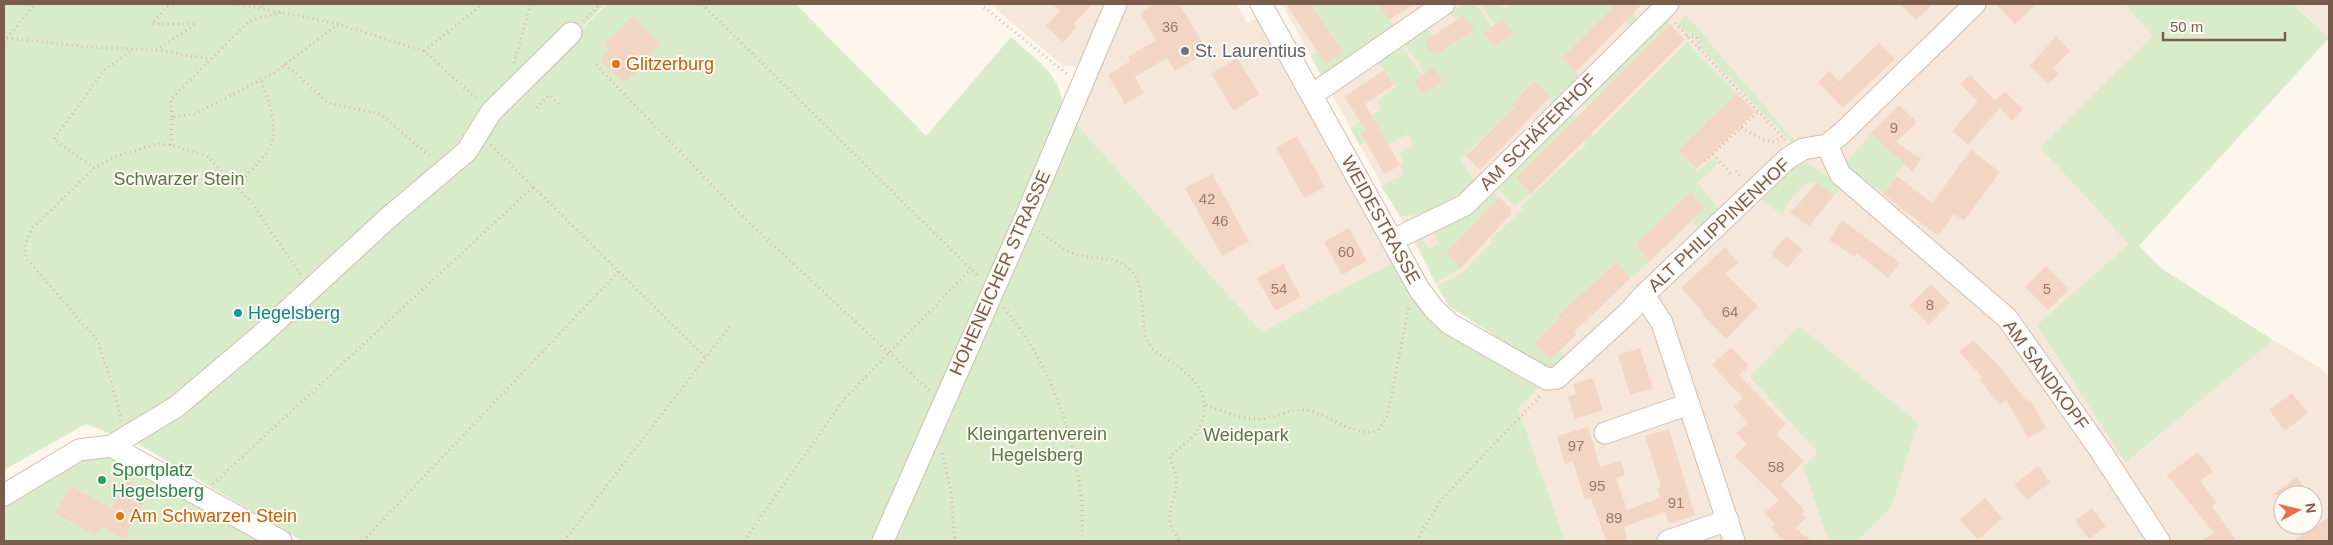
<svg xmlns="http://www.w3.org/2000/svg" width="2333" height="545" viewBox="0 0 2333 545" font-family="Arial,sans-serif">
<rect width="100%" height="100%" fill="#fdf6ec"/>
<path fill="#f5e8da" fill-rule="evenodd" d="M990,4h115l-27,63 -16,-2z
M1126,4h111l10,19 13,-7 134,246 -133,70 -187,-211z
M1282,4h842l29,32 -113,111 90,97 -93,81 90,138 146,-123 46,27 10,9v165h-764l-47,-133 20,-20 15,-20h-4l-100,-62zM2283,495h30v30h-30z
M2293,4h36v34l-32,-31z"/>
<path fill="#d8ecc9" d="M4,4h601l-42,44 44,-44h189l130,132 85,-99c21,19 50,37 51,67l-188,437h-572l-162,-96 -54,-21 -82,46z
M1311,4h67l15,21 -72,50 -10,-19 7,-5 8,13 17,-12z
M1464,4h12l16,23 -8,6 10,14 20,-14 -10,-14 -9,6 -15,-21h21l3,5 8,-5h111l14,15 -6,6 -19,-17 -50,50 18,18 -26,26 -20,-21 -22,23 2,3 -54,52 14,22c-16,15 -52,39 -74,34l-19,-29 23,-11 -4,-10 4,-2 -4,-10 13,-8 -5,-11 -20,11 -12,-21 -15,9 5,9 -6,4 -10,-18 31,-18 -5,-9 20,-14 -17,-25 23,-15 20,28 -8,6 9,14 20,-14 -9,-14 -9,6 -20,-29 23,-16 5,8 -9,6 10,14 40,-26 -10,-15 -8,6 -6,-8z
M2124,4h169l36,34 -190,208 23,23 111,71 -147,123 -89,-138 92,-81 -89,-97 113,-111z
M1686,15l111,129 -3,1 -91,-95c-3,-15 -4,-12 -16,-17 -4,-2 -7,-7 -10,-10z
M1664,17l6,7 -83,82 -7,-6z
M1687,42l50,51 -59,57 20,22 15,-14 5,6 -21,19 23,27 -20,20 -8,-9 13,-13 -15,-16 -55,52 15,17 -19,17 -16,-16 -56,54 1,2 -26,25 16,17 9,-9 6,5 -11,11 -10,1 -95,-62 -12,-20 26,-14 29,-29 -2,-3 33,-31 -2,-3 67,-64 -18,-18 -54,54 15,16 -16,12 -20,-20 75,-74 23,24z
M1074,121l187,211 133,-70 31,53 9,10 104,63 -20,20 47,133h-675z
M1871,133l18,16 17,12 -23,33 -36,-28 -1,-4z
M1794,161c20,3 32,14 46,27l-6,8 -17,-14 -12,2c-8,11 -21,18 -22,32l-26,-20z
M1492,190l7,7 -52,57 14,14 -26,15 -19,-41 5,-3 8,10 10,-6 -7,-10z
M1799,326l119,97 -27,85 -35,33h-27l-26,-74 15,-14 -68,-76z
M110,451l161,90h-267v-37l77,-47z"/>
<path fill="#f3d5c3" d="M1052,4h40l-18,20 3,3 -14,15 -17,-16 14,-15z
M1154,4h25l29,47 -33,20 -8,-13 -32,19 9,16 -19,11 -17,-29 22,-14 -2,-4 28,-17 -16,-27z
M1286,4h25l32,48 -17,12z
M1378,4h36l-25,16z
M1616,4h26l-66,68 -14,-14z
M1900,4h33l-17,16z
M1996,4h40l-21,20z
M1464,15l10,15 -40,26 -10,-14z
M633,16l28,29 -23,22 2,2 -17,14 -23,-24 10,-9 -6,-6z
M1503,19l11,14 -20,14 -11,-14z
M1670,24l15,16 -154,154 -15,-16z
M2056,36l14,15 -17,17 6,6 -11,10 -18,-18z
M1879,43l16,16 -52,49 -25,-26 11,-11 10,10z
M1237,58l22,36 -25,17 -23,-37z
M1434,67l9,14 -20,14 -9,-14z
M1384,70l10,15 -29,19 35,61 -16,9 -23,-41 5,-3 -22,-33z
M1970,75l25,26 10,-10 18,19 -11,11 -12,-13 -32,37 -16,-14 26,-30 -18,-17z
M1534,81l16,16 -70,73 -14,-14 48,-49 -2,-3z
M1737,93l18,19 -59,57 -18,-19z
M1899,105l18,17 -21,20 25,17 -8,13 -42,-39z
M1297,136l28,51 -21,11 -28,-50z
M1971,150l29,22 -36,49 -10,-7 -16,22 -55,-42 14,-18 35,27z
M1212,174l37,67 -27,15 -37,-68z
M1817,182l17,14 -25,30 -19,-13z
M1690,192l15,16 -55,53 -15,-17z
M1499,197l12,12v5l-50,54 -15,-15z
M1842,220l58,43 -12,15 -31,-25 -2,4 -26,-17z
M1349,228l18,33 -25,14 -18,-33z
M1786,236l17,14 -16,18 -16,-14z
M1725,247l13,16 -13,11 33,32 -32,33 -24,-24 2,-2 -23,-25z
M1616,262l15,16 -57,54 2,3 -26,25 -16,-17 26,-25 -2,-2z
M1283,264l18,33 -26,14 -18,-33z
M2046,266l23,23 -21,21 -23,-23z
M1931,284l19,19 -21,22 -19,-20z
M1973,340l25,25 29,36 3,-1 16,28 -18,10 -22,-38 -6,5 -20,-25 3,-2 -24,-26z
M1731,347l18,19 -10,9 47,49 -10,10 28,27 -23,24 24,26 -3,3 4,4 -11,10 17,13h-28l-13,-13 4,-4 -11,-11 15,-13 -45,-44 13,-12 -11,-11 12,-10 -14,-16 9,-9 -31,-33z
M1640,348l13,40 -23,7 -12,-40z
M1593,378l10,32 -28,9 -7,-22 8,-3 -3,-10z
M2292,393l16,20 -23,18 -16,-21z
M1588,427l12,40 21,-6 4,14 -9,3 11,32 33,-12 -3,-10 4,-1 -16,-51 24,-7 26,86 -26,9 -4,-12 -41,15 4,14h-22l-15,-43 -6,2 -12,-39 -8,3 -8,-28z
M2198,452l15,19 -13,10 17,22 -5,3 25,35h-35l12,-8 -47,-58z
M2038,466l12,16 -23,18 -13,-15z
M2297,477l13,18h-38z
M127,480l23,12 -26,47 -22,-13 -7,9 -40,-22 16,-27 40,22z
M1985,498l17,20 -24,22 -18,-20z
M2092,508l14,18 -17,13 -14,-18z
M2329,517v24h-37z"/>
<g fill="none" stroke-linecap="round" stroke-linejoin="round">
<g stroke="#d1beb0" stroke-width="23">
<path id="minor" d="M1261,4l158,285 15,20 16,15 97,55 10,-1 73,-67 14,-16 143,-136 16,-10 24,-4 14,-11 134,-130
M1312,95l132,-91
M1827,145l13,29 167,144 93,132 59,91
M1393,240l72,-35 203,-201
M1644,295l18,28 72,218
M1605,433l84,-29
M111,446l170,95
M4,495l75,-45 32,-4 65,-39 84,-71 128,-118 79,-67 24,-39 80,-79
M883,541l141,-320 92,-217
M1668,541l60,-21"/>
</g>
<path stroke="#d9b8a5" stroke-width="3" stroke-dasharray="1 4" stroke-linecap="butt" d="M239,4l99,20 86,27 54,49
M257,4l6,3
M702,4l277,273
M980,4l87,70
M583,21l17,-17
M1675,23l110,117
M1687,36h8l4,5 1,9
M7,38l82,9 66,3 56,9
M4,42l31,-38
M156,50l40,-26h-44l14,-17 10,-3
M424,51l54,-43 2,-4
M514,63l17,-59
M284,65l13,9 31,29 52,11 52,44
M596,65l148,153 186,173
M537,108l12,-13 11,10
M172,117l-1,-18 78,-78 33,-9
M1741,128l23,12 9,2 9,-5
M171,145l1,-28 23,-3 79,-41 64,-49
M491,145l215,213
M1713,154l19,21
M1705,161l53,-49
M94,168l-40,-29 51,-70 28,-19
M1736,171l6,7
M235,187c7,-8 34,-33 36,-42 7,-22 -3,-45 -10,-65
M1039,231c13,10 26,21 42,25 16,3 34,0 47,12 20,17 11,50 19,72 5,12 15,16 25,22 27,18 44,42 23,72 -6,9 -18,14 -25,23 1,6 5,13 6,19 4,26 -19,37 4,65
M1004,308c42,49 67,116 76,180 3,17 2,36 2,53
M1206,405c17,6 37,15 55,14 16,-2 29,-10 45,-9 21,3 47,27 69,21 7,-2 10,-11 13,-18l21,-108
M121,421l-10,-41 -14,-40 -71,-82 -1,-14 7,-15 62,-61 23,-12 40,-12 14,1 36,11 44,46 50,73
M942,453l9,38 4,50
M213,484l320,-297
M363,541l256,-270
M564,541l166,-215
M744,541l101,-143 126,-129
M1416,541l25,-41 99,-104"/>
<use href="#minor" stroke="#fff" stroke-width="21"/>
</g>
<circle fill="#6b7280" stroke="#fffaf3" stroke-width="2" cx="1185" cy="51" r="5"/>
<g fill="#e8710a" stroke="#fffaf3" stroke-width="2">
<circle cx="616" cy="64" r="5"/>
<circle cx="120" cy="516" r="5"/>
</g>
<circle fill="#0f9aa8" stroke="#fffaf3" stroke-width="2" cx="238" cy="313" r="5"/>
<circle fill="#2e9e5b" stroke="#fffaf3" stroke-width="2" cx="102" cy="480" r="5"/>
<g text-anchor="middle" dominant-baseline="central" stroke-width="4" stroke-linejoin="round" paint-order="stroke">
<g font-size="15" fill="#987a6a">
<text x="1170" y="26">36</text>
<text x="1894" y="127">9</text>
<text x="1207" y="198">42</text>
<text x="1220" y="220">46</text>
<text x="1346" y="251">60</text>
<text x="1279" y="288">54</text>
<text x="2047" y="288">5</text>
<text x="1930" y="304">8</text>
<text x="1730" y="311">64</text>
<text x="1576" y="445">97</text>
<text x="1776" y="466">58</text>
<text x="1597" y="485">95</text>
<text x="1676" y="502">91</text>
<text x="1614" y="517">89</text>
</g>
<g font-size="18" fill="#5b616d" stroke="#fffaf3" text-anchor="start">
<text x="1195" y="51">St. Laurentius</text>
</g>
<g font-size="18" fill="#c56008" stroke="#fffaf3" text-anchor="start">
<text x="626" y="64">Glitzerburg</text>
<text x="130" y="516">Am Schwarzen Stein</text>
</g>
<g font-size="18" fill="#7a5c4d" stroke="#fffaf3">
<text transform="translate(1538 132) rotate(-45)">AM SCHÄFERHOF</text>
<text transform="translate(1381 220) rotate(61)">WEIDESTRASSE</text>
<text transform="translate(1719 225) rotate(-43)">ALT PHILIPPINENHOF</text>
<text transform="translate(1000 273) rotate(-66)">HOHENEICHER STRASSE</text>
<text transform="translate(2046 375) rotate(54)">AM SANDKOPF</text>
</g>
<g font-size="18" fill="#537a41" stroke="#fffaf3">
<text x="179" y="179">Schwarzer Stein</text>
<text x="1037" y="434">Kleingartenverein<tspan x="1037" dy="21">Hegelsberg</tspan></text>
<text x="1246" y="435">Weidepark</text>
</g>
<g font-size="18" fill="#0d838f" stroke="#fffaf3" text-anchor="start">
<text x="248" y="313">Hegelsberg</text>
</g>
<g font-size="18" fill="#27864d" stroke="#fffaf3" text-anchor="start">
<text x="112" y="470">Sportplatz<tspan x="112" dy="21">Hegelsberg</tspan></text>
</g>
</g>
<rect width="2333" height="545" fill="none" stroke="#7a5c4d" stroke-width="10"/>
<g transform="translate(2298 510) rotate(82)"><circle r="24" fill="#fffaf3" stroke="#cabbb1"/>
<path d="M0-4L9 19L0 12L-9 19Z" fill="#e76f51"/>
<text y="-8" font-size="14" font-weight="bold" text-anchor="middle" fill="#7a5c4d">N</text>
</g>
<path d="M2163 32v8h122v-8" fill="none" stroke="#7a5c4d" stroke-width="2.5"/>
<text x="2170" y="32" font-size="15" fill="#7a5c4d" stroke="#fffaf3" stroke-width="4" paint-order="stroke">50 m</text>
</svg>
